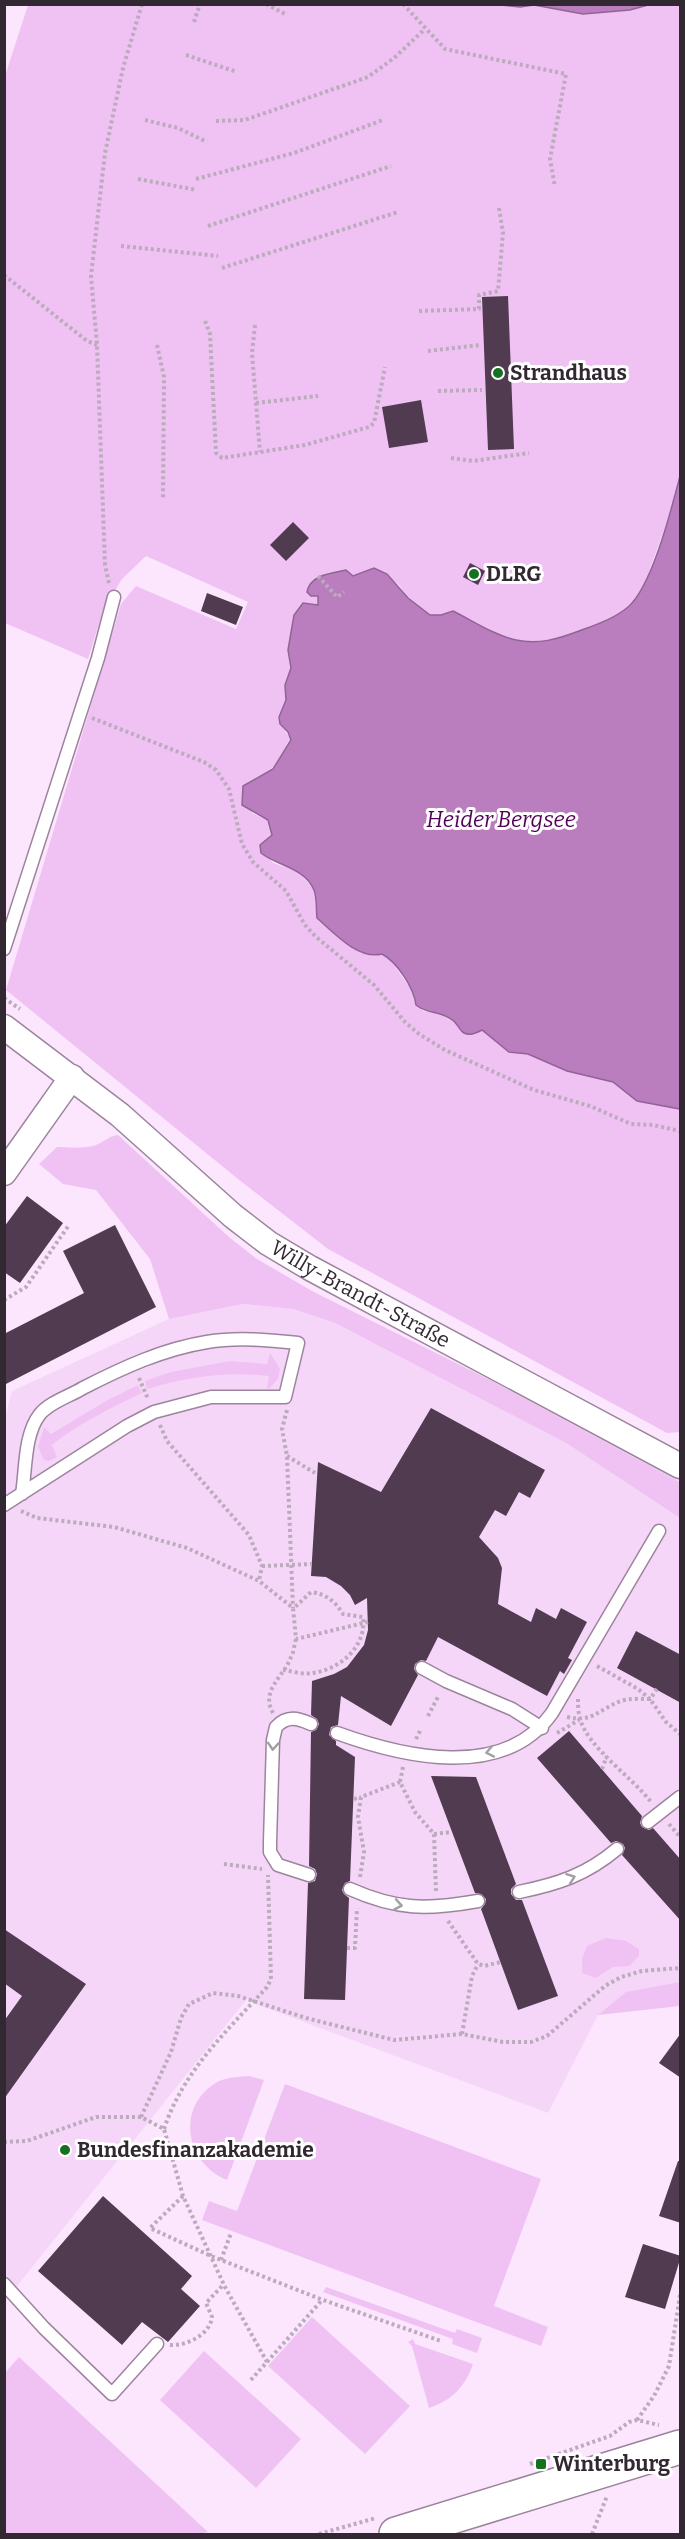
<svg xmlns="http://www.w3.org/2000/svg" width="685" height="2539" viewBox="0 0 685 2539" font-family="Bitter,serif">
<rect width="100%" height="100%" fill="#fbe6fd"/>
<path fill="#f6d6f8" d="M243,1304l50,5 42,14 231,120 114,75v464l-24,6 -58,27 -50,98 -295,-110 -6,-4 -242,302 -1,-879 8,-31 157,-72z"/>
<path fill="#f0c2f4" d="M502,4l18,3 13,-2 50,9 47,-4 18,-5h32v471c-7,30 -17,58 -28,87 -4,10 -6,22 -12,30 -21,31 -88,55 -124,47 -22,-5 -43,-19 -63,-29l-12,4h-11l-22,-17 -9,-13 -25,-17 -21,8 -7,-6 -28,26 2,5 -2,4 -6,1 -24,44 3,18 -6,17 1,15 -7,17 1,7 12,16c-12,18 -22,38 -44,42l4,31 16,7 4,15 -12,10 13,18 24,8 17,18 3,29 72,40 26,37 8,16c9,2 19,2 28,7 14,9 9,22 31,12l27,22 19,2 39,17 46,11 24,19 43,8v323l-13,1 -339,-184 -90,-70 -232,-189 115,-386 15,-18 100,43 12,-27 -102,-46 -24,23 -18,29 -16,51 -83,-36 -1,-544 24,-74z
M118,1135l112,103 27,21 55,32 180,90 188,101v36l-114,-75 -231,-120 -42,-14 -50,-5 -74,15 -19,-60 -54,-69 -33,-6 -24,-20 18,-17c12,0 27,2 39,-2 8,-3 13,-9 22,-10z
M270,1353l10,16 -2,10 -9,10 -2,-1 2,-12c-43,-5 -81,1 -122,13l-2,-8 26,-9 59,-11 37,3z
M138,1385l4,8c-31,15 -63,30 -90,52l5,12 -8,4 -5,-1 -6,-13 6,-20 7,7 55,-33z
M606,1938l20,3 13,8v7l-10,10 -16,1 -17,11 -14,-5v-14l5,-13z
M680,1982v24l-82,9 28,-23z
M249,2076l15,4 -37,100c-40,-16 -52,-70 -13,-96 10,-7 23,-7 35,-8z
M285,2084l256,95 -47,127 54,21 -7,19 -339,-126 7,-19 28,10z
M326,2287l129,46 2,-4 25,9 -5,15 -25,-9 1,-5 -130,-47z
M312,2317l98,89 -45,48 -97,-88z
M413,2339l2,5 58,20c-8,23 -21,36 -44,44l-17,-62 -4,-4z
M204,2351l97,88 -45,49 -96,-88z
M19,2357l189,175 -8,2h-195v-161z"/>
<path fill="#ba7ebf" stroke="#916495" stroke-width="1.5" d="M502,5v-1l146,1 -18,5 -47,4 -49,-9 -14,2z
M680,476v633l-43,-8 -24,-19 -46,-11 -39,-17 -19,-2 -27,-22c-6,3 -12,6 -18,3 -5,-3 -7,-11 -13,-14 -11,-8 -24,-5 -35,-14 -2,-17 -19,-43 -34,-51 -24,6 -48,-21 -65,-36 -1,-8 0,-21 -3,-28 -10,-23 -37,-24 -53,-37l-1,-8 12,-10 -4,-15 -26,-15 1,-19 30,-17 18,-29 -3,-8 -8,-8 -1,-7 7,-17 -1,-15 6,-17 -3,-18 6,-35 9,-12 15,2v-9h-7l-4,-4c3,-17 24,-19 39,-22l7,6 21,-8 13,6 21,24 22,17h11l12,-4c20,10 41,24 63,29 22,5 42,-1 63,-9 16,-6 35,-12 49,-24 24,-20 44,-100 52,-131z"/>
<path fill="#503b51" d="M508,296l6,153 -26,1 -6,-153z
M421,400l7,42 -39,6 -7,-41z
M293,522l16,16 -23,23 -16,-16z
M470,563l15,8 -7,14 -15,-8z
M207,593l36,14 -7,18 -35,-14z
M27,1196l36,27 -43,60 -16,-11v-45z
M115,1225l41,82 -152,78v-51l80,-41 -21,-42z
M431,1408l114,62 -15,28 -11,-6 -13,24 -11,-6 -16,27 19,21 4,10 -4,36 33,18 5,-14 20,11 5,-11 26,14 -19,36 4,2 -8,14 -4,-3 -13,25 -109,-59 -12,24 -5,-1 -6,4 -1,5 4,6 -27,51 -50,-30 -3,29 -7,2 -2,8 7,6v4l19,12 -5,124 -5,2 -3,7 2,4 5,4 -4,102 -41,-1 4,-116 7,-2 2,-7 -2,-5 -6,-3 2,-134 5,-2 3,-6 -2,-5 -6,-4 1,-34 22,-7 13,-7 17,-22 4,-15 -1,-32 -12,7 -5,-10 -9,-9 -15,-9 -15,-1 7,-114 63,30z
M636,1631l45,24v48l-64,-35z
M569,1731l73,85 -2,7 2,4 7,3 4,-2 28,32v61l-59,-66 3,-7 -2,-4 -7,-3 -5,2 -74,-85z
M431,1776l45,1 40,107 -5,5v5l5,6h6l36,96 -40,14 -37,-101 4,-5 1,-5 -5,-5 -6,-1z
M4,1929l82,55 -82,115v-78l18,-25 -18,-13z
M681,2033v45l-22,-15z
M678,2161h3v62l-22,-7z
M103,2196l89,80 -11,13 19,17 -32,36 -26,-20 -20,23 -84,-74z
M643,2244l38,12 -16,53 -40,-12z"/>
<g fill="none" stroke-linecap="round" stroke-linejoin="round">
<g stroke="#9c849d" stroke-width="15">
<path id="lane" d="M4,949l94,-291 16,-61
M4,1505l123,-79 27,-14 57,-15h74l13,-54c-29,-3 -61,-6 -91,-1 -44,7 -85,26 -124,46 -13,8 -33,14 -43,26 -16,20 -14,55 -18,80
M422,1668l24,13 66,28 30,19
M337,1733c66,24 167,48 215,-20l107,-182
M648,1822l32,-25
M309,1875l-31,-10 -8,-13v-10l3,-102 3,-13c11,-12 22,-9 35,-3
M350,1889c47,21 77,21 128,12
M519,1892c39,-8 67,-17 98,-43
M4,2284l40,44 68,66 45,-50"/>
</g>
<g stroke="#9c849d" stroke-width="27">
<g id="street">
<path id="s1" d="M4,1027l116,88 113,101 35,27 42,25 370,198"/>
<path d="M4,1173l68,-96"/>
</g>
</g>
<g stroke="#9c849d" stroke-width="36">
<path id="secondary" d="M396,2534l284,-87"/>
</g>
<path stroke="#bcaabd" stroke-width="4" stroke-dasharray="3 3" stroke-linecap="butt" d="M266,4l19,10
M403,4l42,45 121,25 -16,85 5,28
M194,22l6,-18
M186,55l51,17
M145,120l33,8 29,14
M216,121l29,-1 123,-43 26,-19 31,-29
M138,179l59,11
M196,179l98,-26 89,-33
M208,226l183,-60
M121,246l97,10
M222,268l176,-56
M4,275l83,66 10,4
M419,311l60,-2v-14l19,-4 5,-58 -4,-25
M205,321l5,13 6,119 6,5 83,-13 64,-18 5,-4 11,-56
M255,325l-3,28 8,99
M157,345l7,32 -1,122
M428,351l52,-6
M438,391l44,-1
M256,403l62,-7
M451,458l22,3 56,-8
M318,576l19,21 7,-5
M109,583l-4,-18 -8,-220 -6,-69 14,-123 18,-85 19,-64
M92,718l112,44 12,8 13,19 13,55 11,18 33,29 19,34 10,11 59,49 31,37 14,12 26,16 89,40 56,16 41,18 22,1 27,6
M4,998l16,11
M4,1300l22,-13 43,-62
M139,1378l9,21
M287,1410l-5,19 5,27 6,152
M160,1425l7,16 82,94 13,31 -3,15
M287,1456l28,17
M21,1511l16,7 77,9 73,21 72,33 34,27 3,31 72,-17
M262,1566l50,-2
M597,1666l41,23 12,10 7,-10
M283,1670c9,1 20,5 29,3 27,-3 55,-26 51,-56l-20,-3c-8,-13 -17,-20 -32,-22l-17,16
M578,1699c0,6 0,13 2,19 6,28 53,60 71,84
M273,1713c-13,-23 11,-36 18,-56 3,-5 3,-12 5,-18
M428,1716l11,-21
M567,1717c26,6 32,-8 54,-16 9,-3 20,-2 29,-2l16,23 14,12
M557,1733l22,-13
M416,1739l5,-10
M403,1767l-3,15 15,30 19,22 2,58
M602,1769l5,-13
M354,1799l7,-2
M669,1824l11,13
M434,1834l18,-2
M224,1864l38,5
M360,1877l4,-25 -6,-35 3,-20 39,-15
M448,1921l30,43 6,2 17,-4
M347,1948h8l2,-40
M4,1985l1,-1
M462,2034l10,-58 6,-12
M141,2117l30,-65 10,-34 8,-14 24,-11 25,3 68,22 88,22 68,-6 41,8h28l16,-6 58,-50 16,-9 21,-6 38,-3
M164,2129c19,-58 63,-98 103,-142l4,-8 -3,-104
M4,2142l23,-1 69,-24h45l23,12 19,67 42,91 42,75 -18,20
M183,2196l-33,32 61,28 112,44 118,41
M221,2260l10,-27
M170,2345c16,1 40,-10 42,-28l-6,-14 18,-19
M267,2362l55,-62
M637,2420l17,-24 15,-30 11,-71
M530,2464l80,-28 19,-14 8,-2 22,5
M319,2534l57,-16
M592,2534l15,-38"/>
<use href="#lane" stroke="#fff" stroke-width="12"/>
<use href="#street" stroke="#fff" stroke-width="24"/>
<use href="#secondary" stroke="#fff" stroke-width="33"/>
</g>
<defs><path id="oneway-chevron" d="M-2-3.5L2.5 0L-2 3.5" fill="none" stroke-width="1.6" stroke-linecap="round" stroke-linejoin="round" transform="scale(1.5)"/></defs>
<g stroke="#a39ea3">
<use href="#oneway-chevron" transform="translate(273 1746) rotate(94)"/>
<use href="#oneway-chevron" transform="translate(490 1752) rotate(169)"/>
<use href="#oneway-chevron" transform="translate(571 1878) rotate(-20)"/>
<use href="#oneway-chevron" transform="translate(398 1905) rotate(10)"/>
</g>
<g fill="#15711f" stroke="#fff" stroke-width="2">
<circle cx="498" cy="373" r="6"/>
<circle cx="474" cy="574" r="6"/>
<circle cx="65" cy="2150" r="6"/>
<rect x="535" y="2458" width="12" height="12" rx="3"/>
</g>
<g text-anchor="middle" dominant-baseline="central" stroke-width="6" stroke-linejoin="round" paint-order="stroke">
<g font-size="21" font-weight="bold" fill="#322832" stroke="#fff" text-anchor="start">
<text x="510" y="373">Strandhaus</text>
<text x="486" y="574">DLRG</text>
<text x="77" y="2150">Bundesfinanzakademie</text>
<text x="553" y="2464">Winterburg</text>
</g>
<g font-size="21" fill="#322832" stroke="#fff">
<text stroke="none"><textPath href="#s1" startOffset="447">Willy-Brandt-Straße</textPath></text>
</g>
<g font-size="22" font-style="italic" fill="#510258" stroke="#fff">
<text x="501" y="819">Heider Bergsee</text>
</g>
</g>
<rect width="685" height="2539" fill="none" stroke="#322832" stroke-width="12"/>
</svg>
